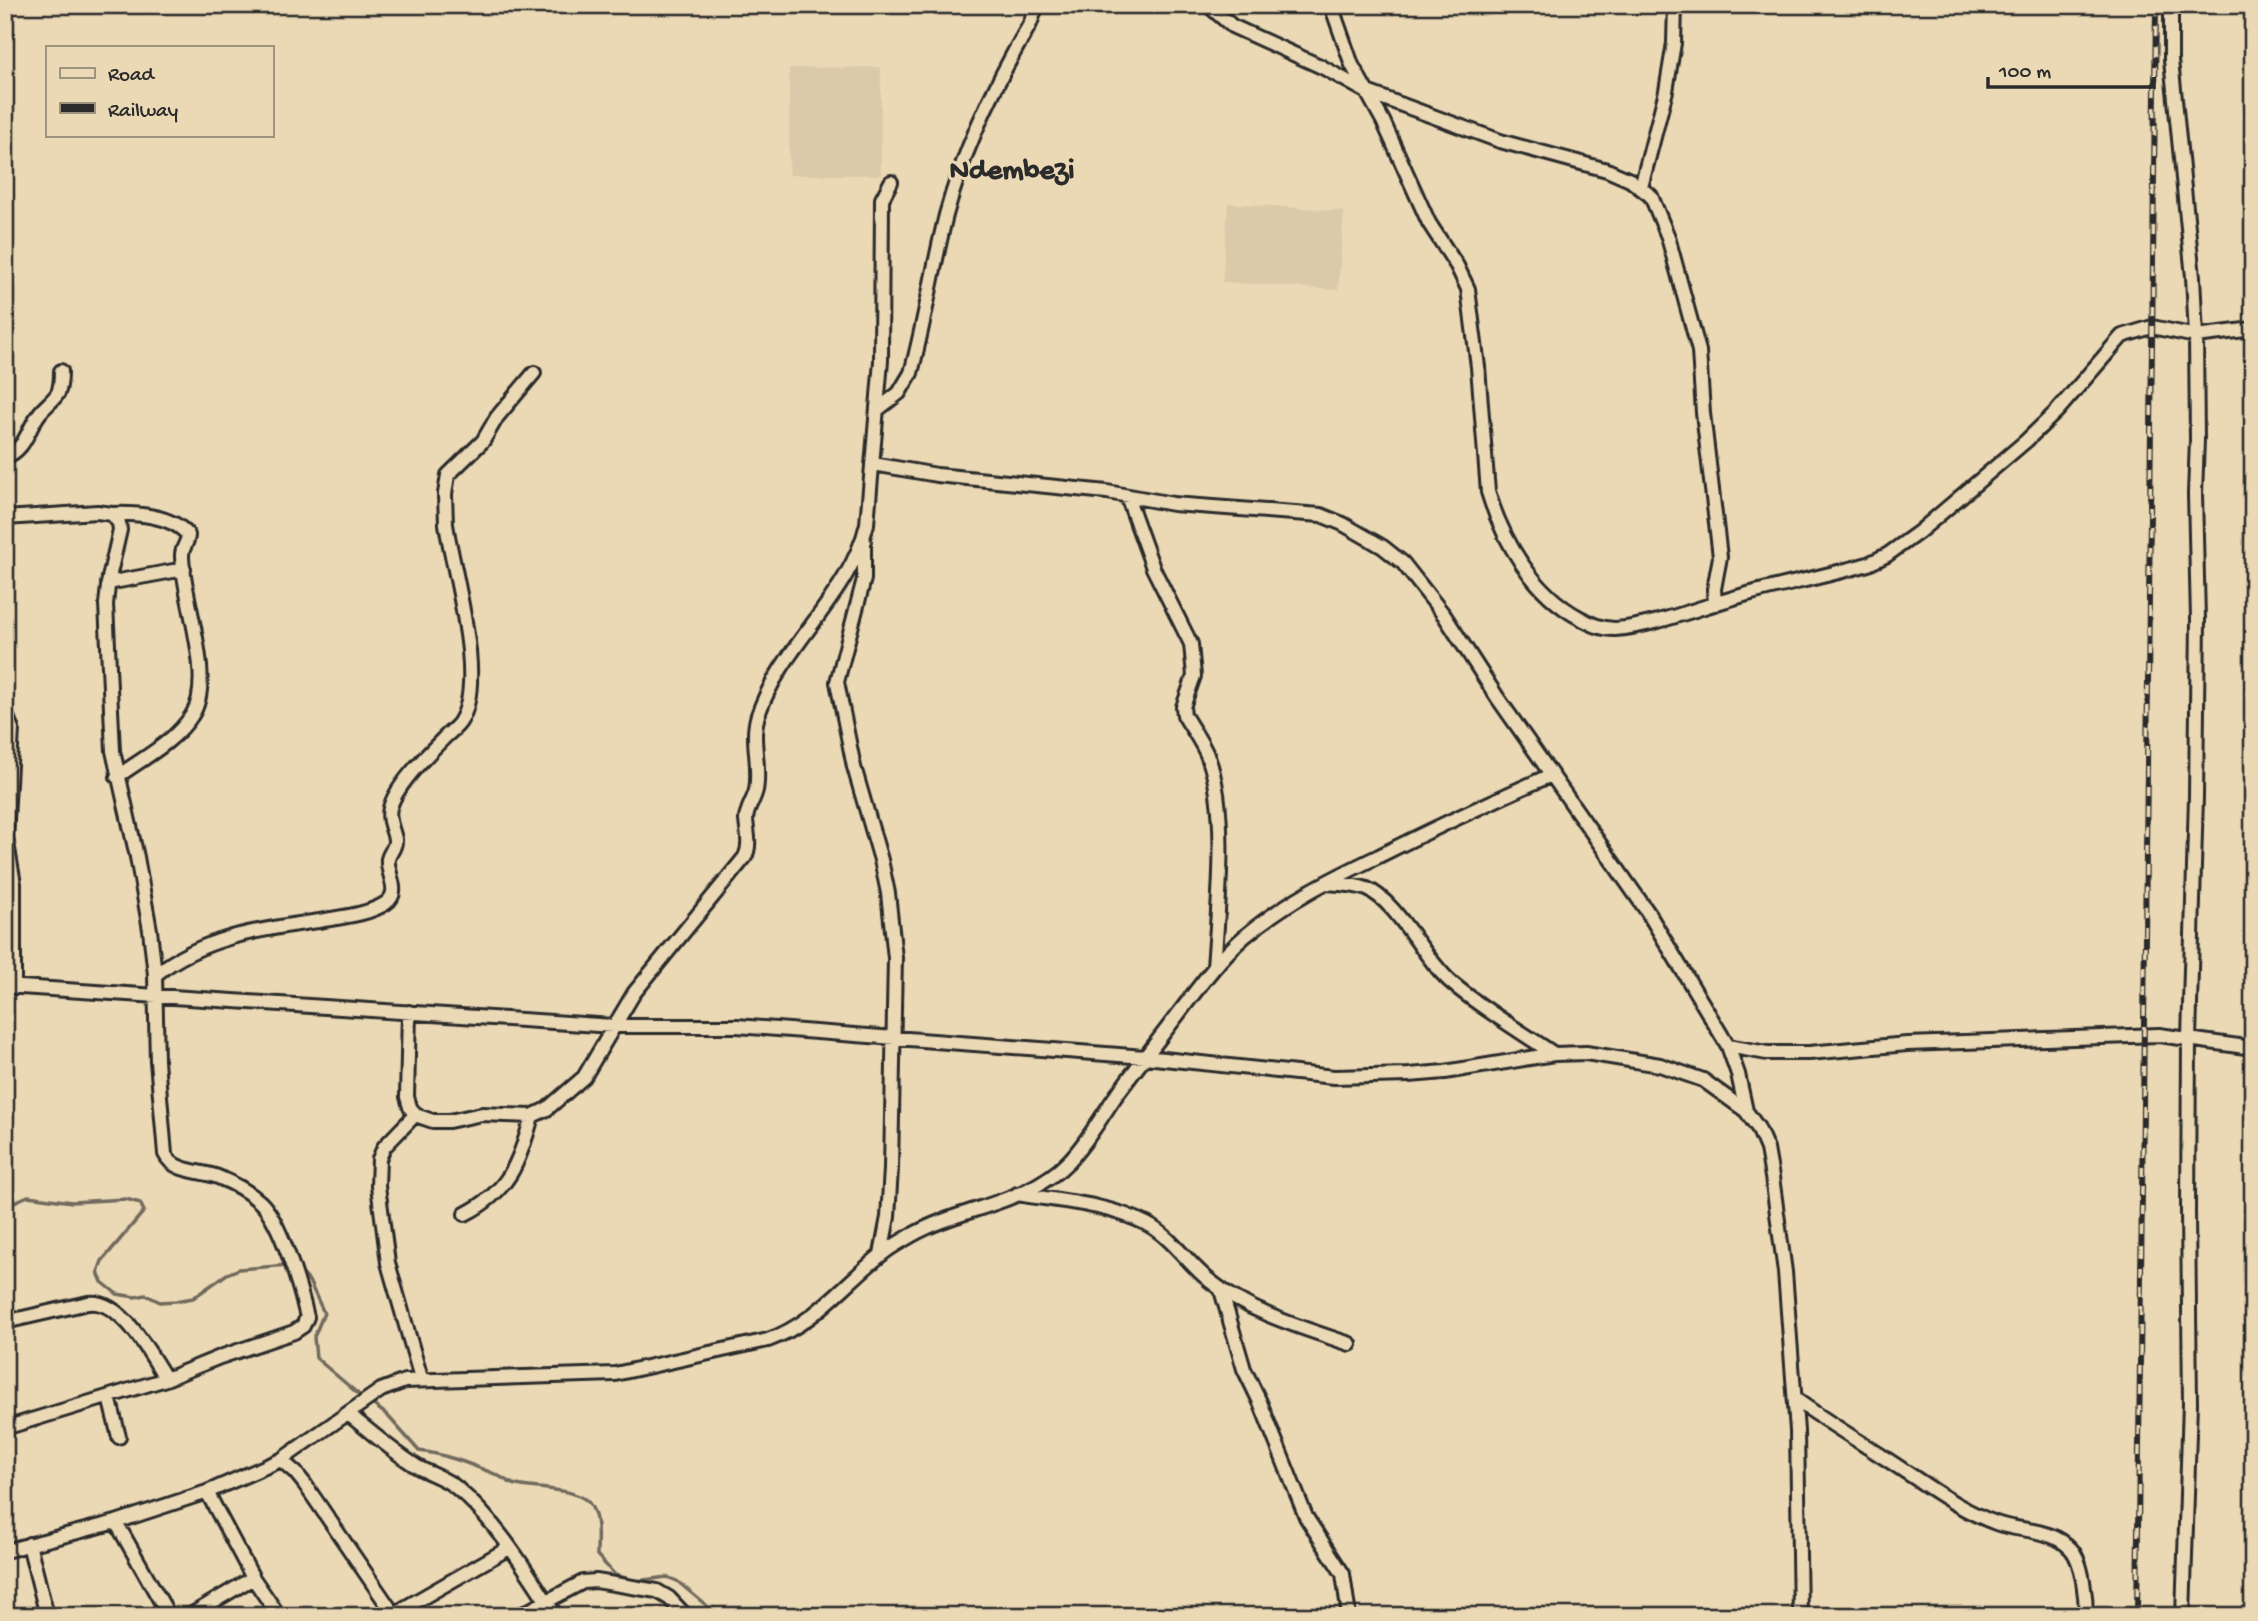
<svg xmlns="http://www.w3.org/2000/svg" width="2258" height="1621" viewBox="0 0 2258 1621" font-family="'Gochi Hand',sans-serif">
<rect width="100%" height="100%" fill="#ebd9b6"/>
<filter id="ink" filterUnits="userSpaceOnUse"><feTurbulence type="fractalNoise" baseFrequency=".0143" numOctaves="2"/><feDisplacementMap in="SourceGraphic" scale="14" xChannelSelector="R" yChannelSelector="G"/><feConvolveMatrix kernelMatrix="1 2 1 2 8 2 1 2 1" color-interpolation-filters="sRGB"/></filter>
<g filter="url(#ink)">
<path fill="#dbcaaa" d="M881,67v108h-92v-107z
M1228,203l116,8 -6,79 -116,-8z"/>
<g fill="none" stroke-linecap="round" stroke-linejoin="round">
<path stroke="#716a5d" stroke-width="3.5" d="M5,1210l7,-7 16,-7 44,6 54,-3 14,4 4,8 -42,50 -4,11 4,10 15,12 18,3 11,-2 14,7 16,-1 17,-3 34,-24 12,-5 50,-4
M299,1270l10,11 15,32 -10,24 2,21 47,40
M370,1402l17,13 32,36c27,3 53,14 78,24 6,3 12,8 19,10 18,4 61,3 73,18 11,14 8,35 8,52l18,20 21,6 31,-4 10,4 30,25 25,10"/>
<g stroke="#2b2b2b" stroke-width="18">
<path id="street" d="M1208,5l24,21 90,41 45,25 133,49 107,29 23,10 21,16 17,41 31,114 4,62 17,144 -6,32 1,15
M1331,5l21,60 31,56 46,102 28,43 11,23 10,78 10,125c15,49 45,101 92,126 11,6 21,11 35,11 37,-2 91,-24 129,-34 41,-11 83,-19 124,-31l19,-9 32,-23 107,-91 31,-30 65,-75 30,-9 44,9 57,-7
M2171,5v55l22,217 3,59 1,104 -2,54 3,125 -2,178 -7,242 -1,173 2,191 -7,213
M1641,187l25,-96 8,-48 1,-38
M877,410l22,-17 12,-20c14,-52 22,-106 35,-158 18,-67 49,-131 84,-191l7,-19
M5,457c21,-8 22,-27 34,-43 6,-8 14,-13 19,-21 3,-7 3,-15 3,-22
M873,464l64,11 170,17 66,12 148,11 22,9 40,23 20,16 41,52 53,82 150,214 81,135 10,28 8,37
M1127,496l26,72 38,76 3,32 -11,31 1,8c8,14 18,27 24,42 21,55 10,151 6,210
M112,514c23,-1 60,1 76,21 0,8 -6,12 -6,20 0,42 34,124 10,160 -17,27 -49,43 -75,62
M5,518l92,-6 15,2 7,9 1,7 -11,48 -3,26 7,147 24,106 13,73 5,45 2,86 8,93c9,19 35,16 53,23 15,6 30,14 42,25 21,19 40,86 47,115l-4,9 -9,6 -74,25 -54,22 -161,49
M864,542v37l-27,103 17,85 27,93 7,33 7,65 -4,211 -3,48 -7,37
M108,583l76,-14
M5,712l7,17 -6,108 8,47v103
M1325,883c13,1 29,1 42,6 30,12 57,71 86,95 31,26 67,47 101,70
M155,975c47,-38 106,-46 164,-54 21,-4 49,-6 67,-18 16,-11 0,-30 2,-44 2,-8 8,-11 7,-20 -2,-10 -8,-20 -5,-31 6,-23 38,-54 55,-71 5,-5 11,-9 15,-15 27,-41 -7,-150 -14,-198l-1,-30 3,-19 35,-34 14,-24 37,-44
M5,986l608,40h124l408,31 189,20 75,-2 36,-3 109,-18 32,-1 74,12 43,15 43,31 12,17 9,21 5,28 13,95 12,159 3,185
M409,1012l-2,85 3,10 5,8 18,6h16l33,-7 50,2 15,-7 37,-32 50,-84 111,-136c6,-12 2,-24 1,-37 0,-10 8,-20 10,-30 5,-25 -6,-51 2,-75 24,-70 92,-119 109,-191l14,-163 1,-162 9,-17
M1728,1046l39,7h42l98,-9 252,-9 94,13
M415,1115l-31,32 -5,12 -1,27 10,77 33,115
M1017,1194c44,7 90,10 130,30 25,13 40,39 63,57 39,32 93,47 140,63
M465,1214c44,-22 55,-53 67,-98
M1221,1290l23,79 16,33 46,115 37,57 6,42
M5,1322l83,-19c34,-5 63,53 78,76
M109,1397l10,40
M1795,1399c35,25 72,47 108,71 29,19 59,41 93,53 24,9 56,5 75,26 12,13 15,50 15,67
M348,1414c22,17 44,37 68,52 13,8 30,12 42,23 40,34 69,83 98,127
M281,1460l100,-70 24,-9 210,-7 153,-34c46,-16 76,-56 113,-85 9,-8 21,-14 31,-20 49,-28 116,-31 157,-74 18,-19 31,-42 46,-64 22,-30 45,-59 67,-88 19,-25 38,-51 62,-72 41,-35 87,-58 135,-81 57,-29 114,-55 172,-81
M207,1492l74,-32 14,12 9,11 91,133
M116,1522l53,94
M29,1544l18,72
M5,1551l111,-29 91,-30 46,86 26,38
M394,1614l115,-66
M189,1616l64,-38
M519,1616l64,-34 13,-1 61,10 12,7 17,18"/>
</g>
<use href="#street" stroke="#ebd9b6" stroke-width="12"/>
<g stroke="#2b2b2b" stroke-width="6">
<path id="rail" d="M2137,1616l19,-1611"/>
</g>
<use href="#rail" stroke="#ebd9b6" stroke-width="3.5" stroke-dasharray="10" stroke-linecap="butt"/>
</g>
</g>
<g text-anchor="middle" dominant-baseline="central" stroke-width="6" stroke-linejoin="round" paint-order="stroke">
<g font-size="30" font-weight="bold" fill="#2b2b2b" stroke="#ebd9b6">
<text x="1012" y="172">Ndembezi</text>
</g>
</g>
<rect width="2258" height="1621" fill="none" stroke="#ebd9b6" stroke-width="28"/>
<rect x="14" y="14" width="2230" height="1593" fill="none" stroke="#2b2b2b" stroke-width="2.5" filter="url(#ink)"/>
<rect x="46" y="46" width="228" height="91" fill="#ebd9b6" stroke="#9e937e" stroke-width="2"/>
<rect x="60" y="68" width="35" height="10" fill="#ebd9b6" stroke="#9e937e" stroke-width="2"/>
<text x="108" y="80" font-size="21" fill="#2b2b2b">Road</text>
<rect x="60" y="103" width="35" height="10" fill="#2b2b2b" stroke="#9e937e" stroke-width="2"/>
<text x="108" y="116" font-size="21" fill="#2b2b2b">Railway</text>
<path d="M1988 77v10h166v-10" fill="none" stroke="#2b2b2b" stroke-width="3.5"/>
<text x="1999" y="77" font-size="21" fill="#2b2b2b" stroke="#ebd9b6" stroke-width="5" paint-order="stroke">100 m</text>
</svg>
